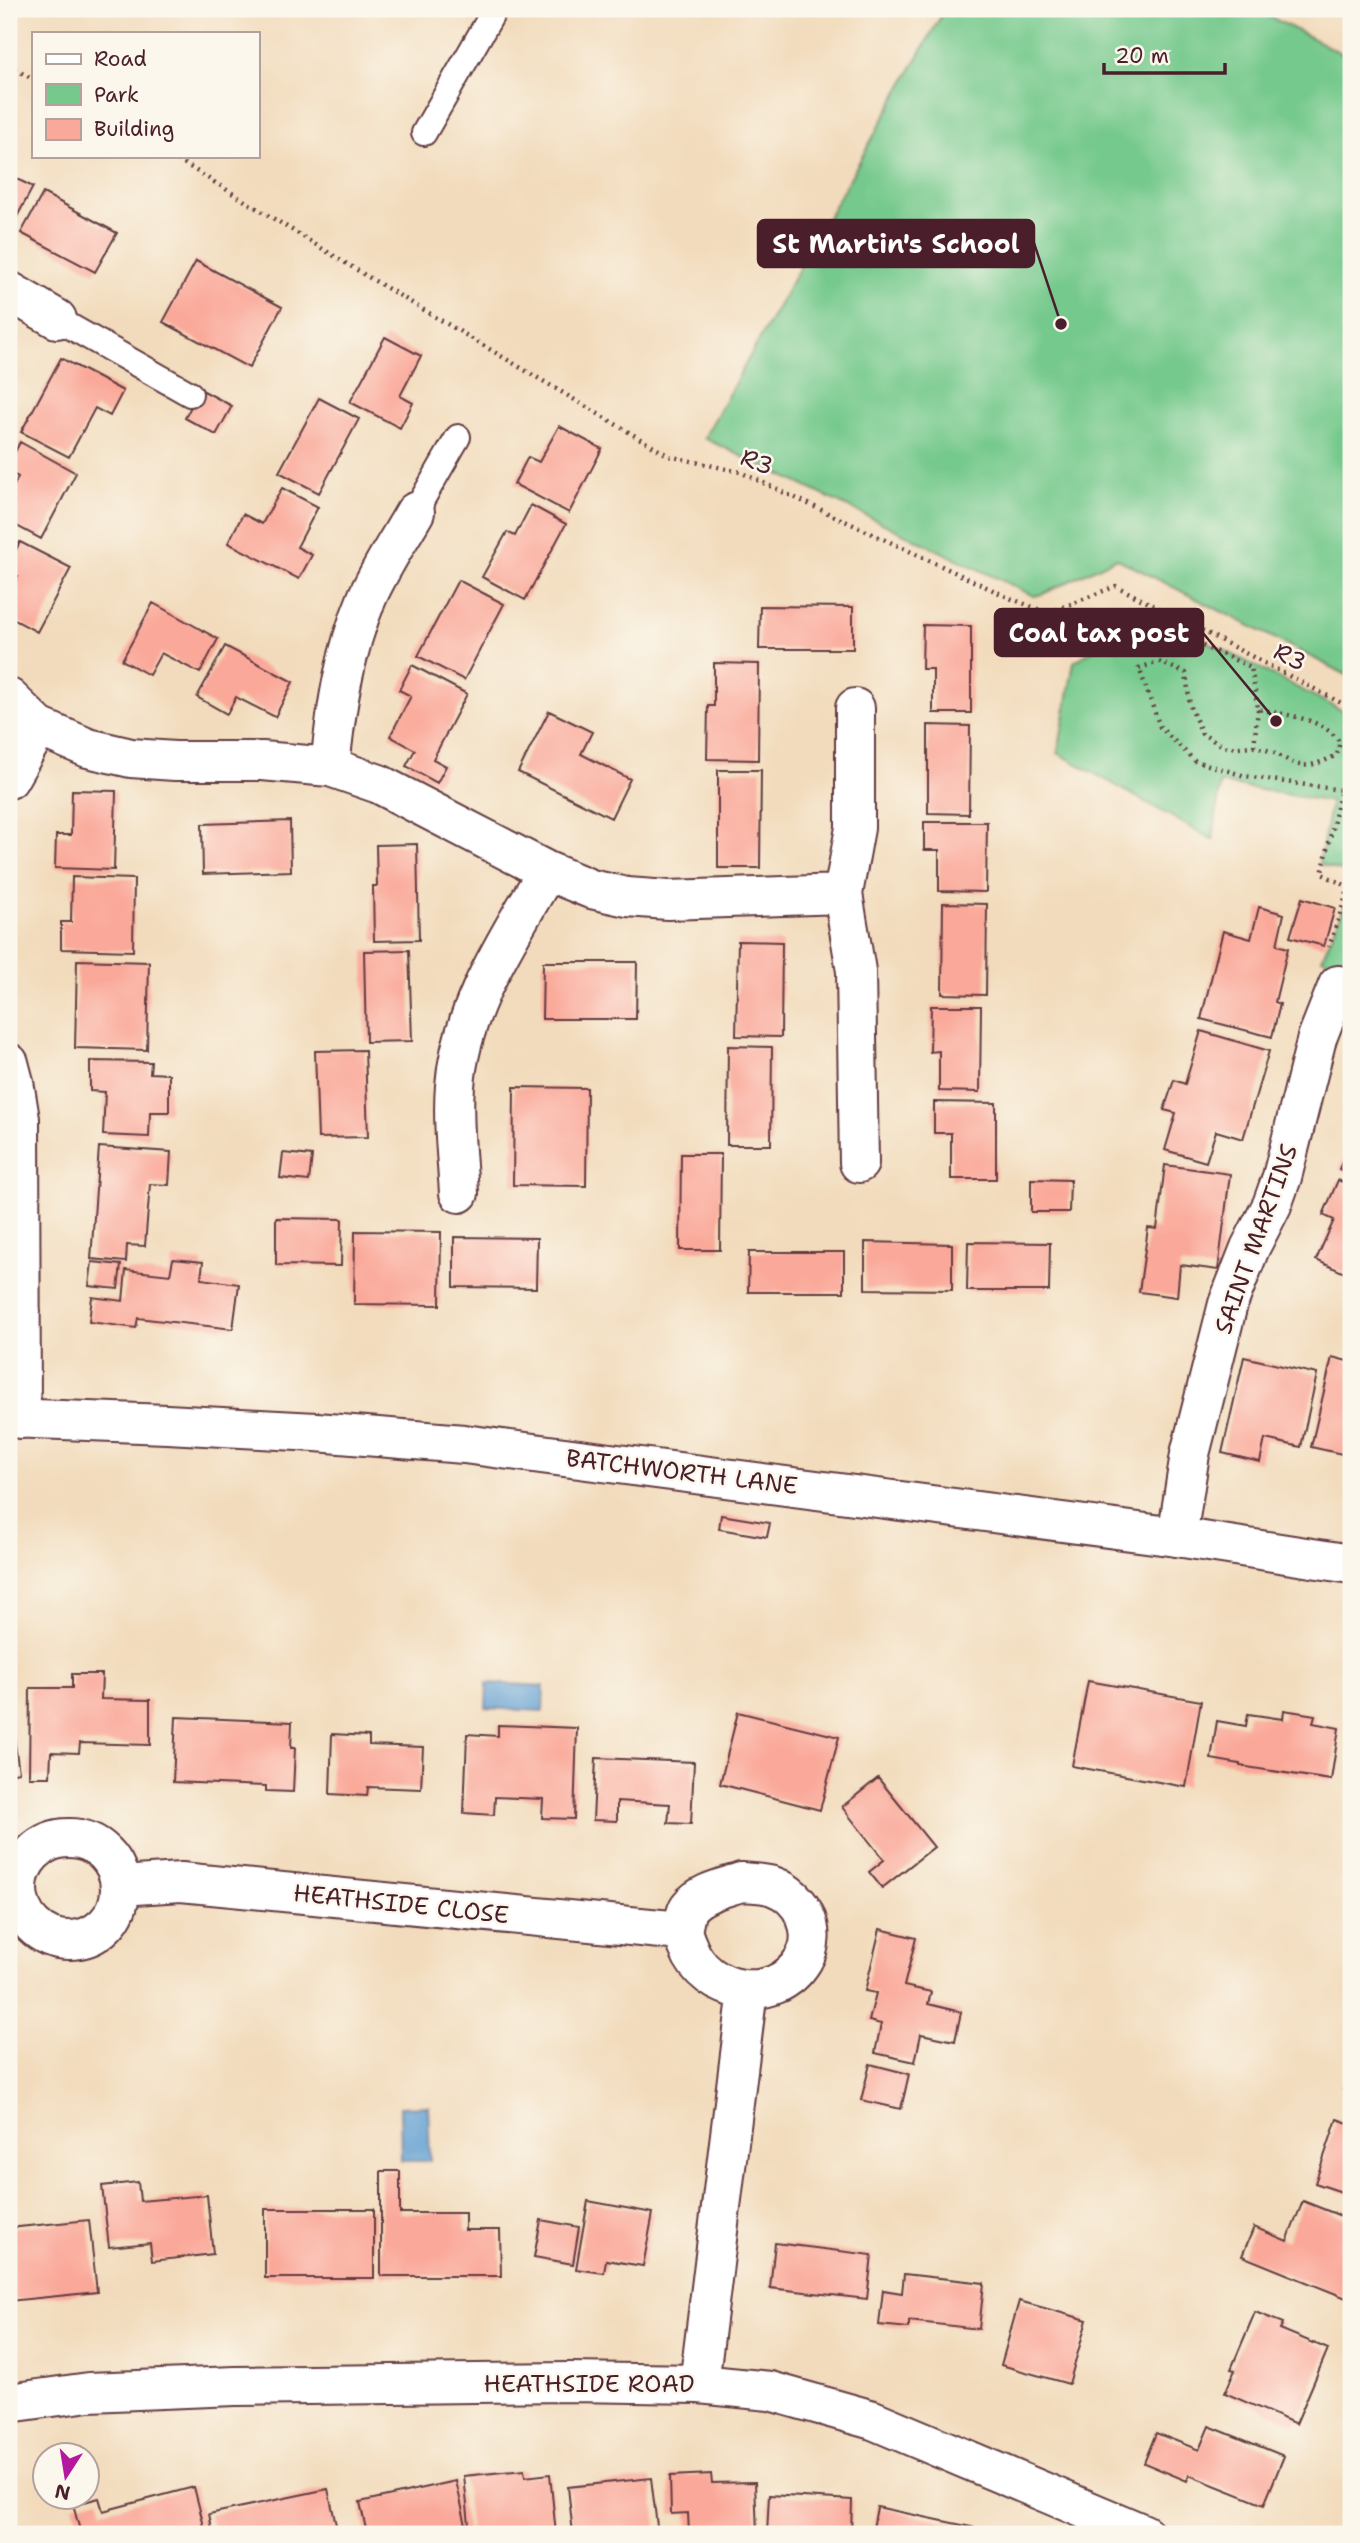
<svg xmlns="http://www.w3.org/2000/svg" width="1360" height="2543" viewBox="0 0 1360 2543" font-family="'Shantell Sans',sans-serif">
<rect width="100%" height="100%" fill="#fbf7ec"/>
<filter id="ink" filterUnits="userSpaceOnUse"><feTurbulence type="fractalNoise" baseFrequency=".0143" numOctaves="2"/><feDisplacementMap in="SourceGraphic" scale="14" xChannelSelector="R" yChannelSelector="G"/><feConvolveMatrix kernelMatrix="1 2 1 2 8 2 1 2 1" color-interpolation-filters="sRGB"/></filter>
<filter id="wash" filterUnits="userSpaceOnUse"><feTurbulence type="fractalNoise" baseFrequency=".00686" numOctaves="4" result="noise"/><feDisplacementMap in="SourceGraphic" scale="28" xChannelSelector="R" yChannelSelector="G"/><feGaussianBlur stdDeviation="1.57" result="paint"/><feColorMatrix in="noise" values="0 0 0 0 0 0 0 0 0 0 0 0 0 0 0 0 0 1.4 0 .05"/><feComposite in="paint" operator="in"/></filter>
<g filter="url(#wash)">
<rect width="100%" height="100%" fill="#f2dbbc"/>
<path fill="#75c98c" stroke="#60745c" stroke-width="2" d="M945,9h310l96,49v619l-235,-119 -73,36 -9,2 -330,-158z
M1151,613l200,102v144l-6,13 -26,-8 12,-62 -111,-19 -7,57 -155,-87 16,-91z
M1351,892v79l-29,-13z"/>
<path fill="#609fd2" stroke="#555f7e" stroke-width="2" d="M487,1683l57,3 -1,25 -57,-3z
M428,2106l2,55h-29l-1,-54z"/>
<g id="blocks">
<path fill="#faa899" d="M9,175l24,12 -20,37 -4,-3z
M43,193l74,40 -22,39 -74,-39z
M196,261l86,46 -33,61 -86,-46z
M385,337l36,19 -21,40 13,7 -13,25 -50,-26z
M61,358l62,33 -13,25 -15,-8 -26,49 -48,-25z
M200,389l32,17 -16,29 -31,-17z
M319,398l40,21 -40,74 -40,-21z
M559,426l43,23 -33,64 -55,-29 14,-27 11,5z
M20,442l56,31 -35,66 -32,-17v-26l9,-19 -9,-5v-8z
M282,488l36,19 -21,40 15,8 -13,24 -71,-36 15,-29 19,10z
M531,505l35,19 -41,76 -43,-23 25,-45 8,4z
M20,542l51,26 -34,64 -28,-15v-24l9,-17 -9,-5v-8z
M458,580l46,24 -40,76 -46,-24z
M153,603l65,36 -18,34 -39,-20 -12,22 -27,-15z
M760,606l93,1v42h-94z
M923,625l48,1v87h-38v-44h-11z
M225,646l68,36 -18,35 -39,-20 -9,17 -30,-17z
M714,663l45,1 -1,96 -51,-1 1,-53h6z
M412,665l55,29 -34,65 13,7 -9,17 -31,-17 9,-16 -25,-14 21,-40 -12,-6z
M549,711l43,21 -11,22 49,25 -19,39 -93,-46z
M928,725l42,1 -1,88 -41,-1z
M718,770h43l-1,98h-42z
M72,790l44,1 -2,79 -59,-2 1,-33h15z
M290,821l1,50 -88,3 -1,-50z
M924,822h63l-1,70 -47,-1v-41h-15z
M417,844l2,96 -45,1 -1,-55h4l-1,-41z
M72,877l62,2 -1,72 -72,-2v-27h10z
M1302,898l33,10 -11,38 -34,-9z
M943,903l44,1 -1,91 -44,-1z
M1259,907l25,7 -7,31 11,3 -13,54 5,2 -8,33 -71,-18 22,-88 28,8z
M738,941l44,1 -1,95 -45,-1z
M409,950l3,91 -46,1 -2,-91z
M77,960l72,2 -2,88 -72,-2z
M543,962h94l-1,57h-94z
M931,1006h50l-1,86 -41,-1v-40l-9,1z
M1201,1031l68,20 -26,88 -27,-8 -10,31 -41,-12 11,-37 -12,-3 10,-30 11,4z
M728,1046l44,1 -1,98h-44z
M365,1050l3,87 -50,1 -3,-87z
M90,1061l61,1 -1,11 19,1v38h-19l-1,25 -46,-2 2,-43 -15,-1z
M514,1087l73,1 -1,98 -73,-1z
M934,1102l62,1v76h-45v-46h-17z
M1351,1142v33l-12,-6z
M99,1147l72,5 -2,33 -19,-1 -5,62 -18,-1 -1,17 -35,-3z
M283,1153l29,3 -3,25 -29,-3z
M681,1154h40l-1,96h-40z
M1165,1165l65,9 -12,96 -38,-5 -3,32 -38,-5 9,-64 9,1z
M1031,1179l39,1 -1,32h-38z
M1338,1180l13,6v90l-35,-16 18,-40 -11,-5z
M276,1218l66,1 -1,47 -65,-1z
M355,1231l86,1 -1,73 -86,-1z
M454,1237l83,1 -1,50 -82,-1z
M865,1242l87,2v46l-87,-1z
M968,1242l82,1 -1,48h-82z
M749,1252h95v40h-96z
M173,1259l30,3 -2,17 38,5 -6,45 -95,-11 -2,10 -47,-6 3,-25 31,4 3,-31 44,5z
M92,1262l29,3 -3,24 -29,-3z
M1244,1357l73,17 -16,73 -36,-8 -5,23 -38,-9z
M1332,1357l19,5v94l-40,-9z
M721,1515l49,8 -3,14 -48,-8z
M72,1674h30l-1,25 49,1v45l-70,-2 -1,10 -28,-1 -1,25h-21l1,-89h42z
M1088,1681l113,20 -15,86 -114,-21z
M9,1702l10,70 -10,2z
M1284,1710l31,5 -2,8 26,5 -8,52 -91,-14v-2l-29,-5 6,-38 29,5 2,-12 35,5z
M738,1712l101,25 -19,73 -100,-26z
M176,1717l116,5 -1,26h4l-2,44 -27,-1v-5l-93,-4z
M498,1725l79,3 -3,91 -32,-1 1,-19 -48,-2 -1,18 -30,-2 3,-79 31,2z
M332,1734l37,2v9l54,2 -2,42 -53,-2 -1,9 -37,-2z
M596,1758l98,4 -3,62 -23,-1 2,-19 -53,-3v20l-24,-1z
M878,1778l56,69 -52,41 -13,-16 15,-12 -42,-53z
M880,1929l36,9 -12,48 27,6 -3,12 33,8 -6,29 -34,-7 -6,28 -40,-9 6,-29 -12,-3 7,-28 -11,-2z
M870,2064l39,10 -8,35 -40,-9z
M1351,2064v28l-8,-2z
M1337,2119l14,5v71l-36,-12z
M381,2171h19v42h65v17h35l1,46h-120z
M138,2182l2,19 67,-6 6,59 -61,7 -2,-18 -41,4 -7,-61z
M588,2201l65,12 -10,53 -37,-6 -2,13 -28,-4z
M1303,2201l48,19v80l-109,-44 12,-29 33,14z
M265,2209h109v69h-109z
M89,2220l8,72 -88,9v-73z
M541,2220l38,7 -6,37 -39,-7z
M775,2243l97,12 -5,44 -97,-11z
M904,2274l80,9 -5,46 -70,-8v7l-30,-3 4,-35 19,3z
M1019,2301l68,19 -18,64 -68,-19z
M1255,2312l28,11 -3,6 48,20 -32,75 -71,-31 10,-23 -4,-1z
M1209,2426l75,30 -20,49 -75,-30 -2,6 -43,-18 12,-30 43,17z
M524,2470l1,7 25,-3 6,60h-86l-6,-58z
M711,2474l1,9 43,-1 2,52h-68l-1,-21 -17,1 -1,-38z
M651,2478l7,56h-85l-5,-47z
M456,2481l12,53h-101l-7,-32z
M194,2487l12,47h-125l-8,-29 26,-7 4,13z
M328,2489l10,45h-125l-4,-20z
M769,2495l83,5 -1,34h-84z
M877,2507l99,21 -1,6h-103z"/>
</g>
</g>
<g filter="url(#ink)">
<use href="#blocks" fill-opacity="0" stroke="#633b41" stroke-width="2"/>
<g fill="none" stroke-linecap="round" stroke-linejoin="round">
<g stroke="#633b41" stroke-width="28">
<path id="service" d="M424,133l71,-124
M57,319l133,75
M415,512l43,-75"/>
</g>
<g stroke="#633b41" stroke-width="42">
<path id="minor" d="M9,291l48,28
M9,698l30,29 49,21 43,10 44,3h87l68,6 49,17 168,87 44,18 36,8 41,3 175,-6
M855,708v120l-12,66 13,77 3,192
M330,767c6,-58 14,-114 37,-169 13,-30 32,-58 48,-86
M9,779l30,-52
M9,1063l5,19 6,37 1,300
M459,1193c-2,-34 -7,-73 -4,-107 6,-79 54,-148 92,-215
M1177,1537l13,-83 38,-150 22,-56 22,-43 10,-28 35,-139 21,-53
M18 1889a51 51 0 1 1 102 0a51 51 0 1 1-102 0Z
M741,1882c10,1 23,1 32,4 29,10 47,46 30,74 -28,46 -97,35 -115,-13 -4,-10 -7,-15 -4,-25 1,-5 2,-11 5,-15 12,-15 35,-19 52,-25z
M120,1886l61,-4 500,49
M699,2384l49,-394
M9,2403l80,-11 146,-6 335,-4 129,2 71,7 103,29 271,114"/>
</g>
<g stroke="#633b41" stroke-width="42">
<path id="tertiary" d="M9,1418l158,6 149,8 148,12 713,93 174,27"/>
</g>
<path stroke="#633b41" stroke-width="4.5" stroke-dasharray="2 5" stroke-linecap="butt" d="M9,66l24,13
M172,156l193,119 304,181 71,16 272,127 36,14 68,-27 235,122
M1196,643l55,24 7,42c27,6 67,9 82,34l-3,12c-48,24 -41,0 -82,-8 -9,-2 -19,2 -28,0 -8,-2 -17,-9 -25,-13l-12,-28 -4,-33 -27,-11 -20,6 21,59 35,34 50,15 96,14 -19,84 27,13 -20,60
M1254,746l4,-37
M1351,761l-10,29 10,2"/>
<use href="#service" stroke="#fff" stroke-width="24"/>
<use href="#minor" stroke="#fff" stroke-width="38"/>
<use href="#tertiary" stroke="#fff" stroke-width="38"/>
</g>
</g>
<g text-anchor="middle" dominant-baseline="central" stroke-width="5" stroke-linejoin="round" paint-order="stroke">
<g font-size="24" fill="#4a1f2b" stroke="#fbf7ec">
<text transform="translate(757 462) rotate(21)">R3</text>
<text transform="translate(1290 657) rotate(27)">R3</text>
<text transform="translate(1256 1239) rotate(-70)">SAINT MARTINS</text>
<text transform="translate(682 1472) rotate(7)">BATCHWORTH LANE</text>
<text transform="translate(401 1904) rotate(6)">HEATHSIDE CLOSE</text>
<text x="589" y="2384">HEATHSIDE ROAD</text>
</g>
</g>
<path fill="none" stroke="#4a1f2b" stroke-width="2.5" d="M1061 324L1034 243M1276 721L1203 633"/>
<g fill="#4a1f2b" stroke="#fbf7ec" stroke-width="2.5">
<circle cx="1061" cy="324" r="7"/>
<circle cx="1276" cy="721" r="7"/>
</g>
<g fill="#4a1f2b" stroke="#4a1f2b" stroke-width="2.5">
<rect x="758" y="220" width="276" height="47" rx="7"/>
<rect x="995" y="609" width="208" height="47" rx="7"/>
</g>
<g font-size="26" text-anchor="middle" font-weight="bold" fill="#fff">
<text x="896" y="253">St Martin's School</text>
<text x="1099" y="642">Coal tax post</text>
</g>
<rect width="1360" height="2543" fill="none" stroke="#fbf7ec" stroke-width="35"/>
<rect x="32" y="32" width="228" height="126" fill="#fbf7ec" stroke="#b4a19f" stroke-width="2"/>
<rect x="46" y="54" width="35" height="10" fill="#ffffff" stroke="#b4a19f" stroke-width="2"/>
<text x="94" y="66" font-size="21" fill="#4a1f2b">Road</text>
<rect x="46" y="84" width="35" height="21" fill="#75c98c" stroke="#b4a19f" stroke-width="2"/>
<text x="94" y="102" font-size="21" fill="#4a1f2b">Park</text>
<rect x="46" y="119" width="35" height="21" fill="#faa899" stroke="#b4a19f" stroke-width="2"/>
<text x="94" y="136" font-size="21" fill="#4a1f2b">Building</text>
<g transform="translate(66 2476) rotate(192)"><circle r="33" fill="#fbf7ec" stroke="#b4a19f" stroke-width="2"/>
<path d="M0-5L12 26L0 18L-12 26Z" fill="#b5179e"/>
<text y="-10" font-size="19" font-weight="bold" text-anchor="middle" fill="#4a1f2b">N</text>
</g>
<path d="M1104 63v10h121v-10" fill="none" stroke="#4a1f2b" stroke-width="3.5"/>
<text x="1115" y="63" font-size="21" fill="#4a1f2b" stroke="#fbf7ec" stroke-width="5" paint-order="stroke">20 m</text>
</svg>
